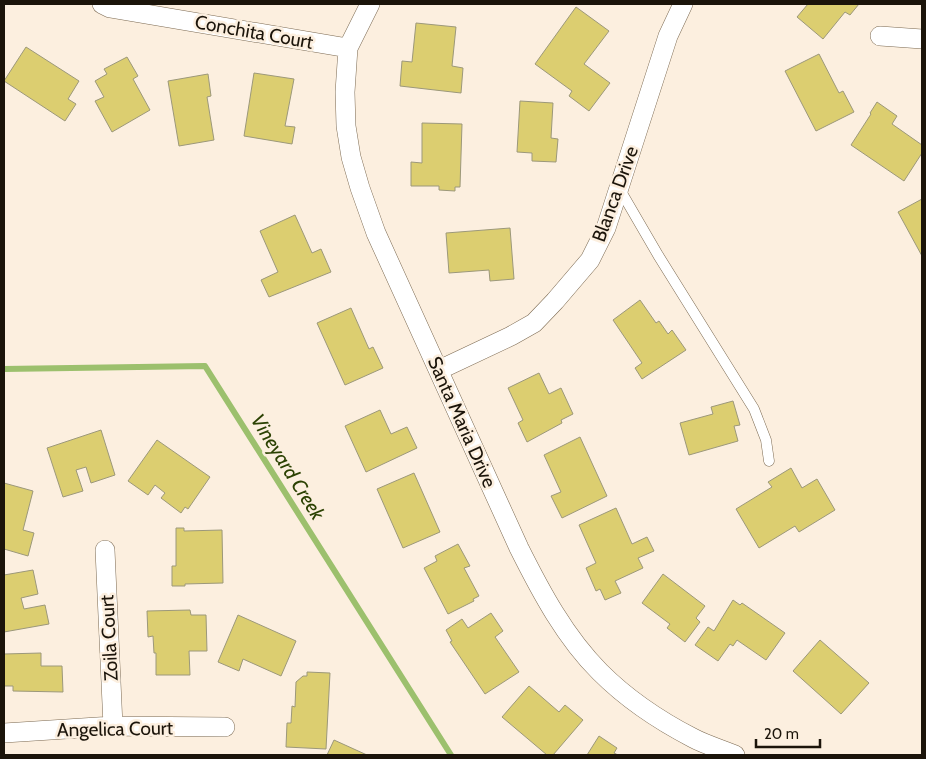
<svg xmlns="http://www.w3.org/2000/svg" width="926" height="759" viewBox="0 0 926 759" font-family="Cabin,sans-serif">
<rect width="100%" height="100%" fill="#fcefdf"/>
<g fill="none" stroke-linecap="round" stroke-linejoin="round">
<path stroke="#9cc06d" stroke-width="6" d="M4,369l201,-3 246,389"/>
</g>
<path fill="#dcce70" stroke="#9c987a" d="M808,4h51l-9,11 -5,-3 -22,27 -26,-22z
M576,7l33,24 -25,33 26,19 -21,28 -20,-15 3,-5 -37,-27z
M416,23l40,4 -4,39 11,2 -2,25 -61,-7 2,-25 10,1z
M26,47l53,34 -11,18 8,5 -11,17 -61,-40z
M819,54l20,39 4,-2 11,21 -38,19 -31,-60z
M127,57l11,19 -5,3 17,31 -38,22 -17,-31 9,-4 -9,-16 12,-7 -3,-5z
M254,73l40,6 -9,47 10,1 -3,17 -48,-8z
M208,74l3,22 -4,1 7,43 -35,6 -11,-65z
M520,101l33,2 -2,35 7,1 -2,23 -24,-1v-8l-15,-1z
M877,102l20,14 -5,8 30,21v8l-18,28 -53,-36 20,-31 -1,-1z
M422,123l40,1 -2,63h-5v4l-16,-1v-4h-28v-24l11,1z
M922,199v57l-24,-44z
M295,215l17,38 9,-4 10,23 -62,25 -8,-17 17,-8 -18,-41z
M510,228l4,51 -24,2 -1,-11 -40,3 -3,-40z
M640,300l16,23 3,-2 9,13 4,-4 14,20 -44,29 -7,-11 7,-5 -29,-43z
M351,308l18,41 4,-2 10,21 -38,17 -28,-62z
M539,373l10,21 12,-6 12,26 -12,6 1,3 -35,19 -9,-19 5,-3 -15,-32z
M733,401l7,24 -6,1 4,15 -49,14 -9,-32 33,-9 -2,-7z
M380,410l11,24 16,-7 10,21 -51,24 -21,-46z
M101,430l14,45 -24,8 -5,-16 -10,3 7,21 -20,6 -16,-49z
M580,437l27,59 -45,22 -11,-22 10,-4 -17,-37z
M157,440l53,37 -22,32 -3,-2 -4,6 -20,-15 4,-5 -10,-8 -7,10 -20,-14z
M791,468l11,20 15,-9 18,31 -36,22 -4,-6 -36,22 -23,-39 36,-22 -4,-5z
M414,473l26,59 -37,16 -26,-59z
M4,483l29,8 -10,39 11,3 -6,23 -24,-7z
M616,508l16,36 15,-7 7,14 -16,7 5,10 -28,13 6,12 -16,7 -5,-11 -4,2 -10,-23 10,-5 -17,-38z
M176,528h8v3l38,-1 1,53 -38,1v2h-13v-20h4z
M458,544l12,22 -6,2 15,28 -6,3 1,2 -26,13 -24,-46 13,-7 -2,-5z
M33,570l5,24 -17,4 3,11 21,-4 4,19 -45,8v-57z
M663,574l42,32 -9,12 4,4 -15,20 -18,-14 3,-4 -28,-21z
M733,600l7,5 2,-2 43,30 -19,27 -29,-20 -4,6 -3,-2 -12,17 -23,-16 13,-18 6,4z
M190,610l1,5h15l1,36h-18l1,24h-34v-22h-2l-1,-17 -5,1 -1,-26z
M491,613l12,18 -8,6 24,35 -34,22 -35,-52 2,-1 -6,-11 16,-11 6,9z
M238,615l58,26 -15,35 -38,-17 -4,12 -21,-9z
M820,640l49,43 -28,31 -48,-43z
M41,653v13h21l1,26 -50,-1v-5h-9v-32z
M307,672l23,1 -4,76 -40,-2 1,-24h4l1,-17 3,1 1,-25 7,-6h4z
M529,686l30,26 6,-7 18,15 -30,35h-6l-45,-38z
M599,736l18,12 -3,5 4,2h-31z
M334,740l33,15h-40z"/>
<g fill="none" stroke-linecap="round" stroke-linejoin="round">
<g stroke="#7c6a52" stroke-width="11">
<path id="service" d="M619,188l39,67 96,154 12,31 3,21"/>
</g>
<g stroke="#7c6a52" stroke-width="20">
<path id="minor" d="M102,4l8,4 238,40
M370,4l-22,44 -3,44 1,34 5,31 9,31 16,45 143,315c22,44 46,89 81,124 26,26 60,49 93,66 13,7 28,11 42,17
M880,36l42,3
M439,370l72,-34 23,-13 21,-22 35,-41 16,-32 62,-192 15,-32
M105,550l8,176
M4,733l109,-7 112,1"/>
</g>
<use href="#service" stroke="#fff" stroke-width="10"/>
<use href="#minor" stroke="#fff" stroke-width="19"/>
</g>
<g text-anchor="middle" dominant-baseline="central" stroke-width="5" stroke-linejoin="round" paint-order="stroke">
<g font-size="19" fill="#1b140a" stroke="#fcefdf">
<text transform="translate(254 32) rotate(10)">Conchita Court</text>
<text transform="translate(615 194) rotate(-70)">Blanca Drive</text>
<text transform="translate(462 422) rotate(66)">Santa Maria Drive</text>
<text transform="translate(109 638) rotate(-93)">Zoila Court</text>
<text transform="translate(115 729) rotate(-1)">Angelica Court</text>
</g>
<g font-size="20" font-style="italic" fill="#2b4102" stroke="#fcefdf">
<text transform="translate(288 467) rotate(58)">Vineyard Creek</text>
</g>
</g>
<rect width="926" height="759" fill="none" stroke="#1b140a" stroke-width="10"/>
<path d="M756 739v8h64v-8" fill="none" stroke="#1b140a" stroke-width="2.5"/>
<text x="764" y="739" font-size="15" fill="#1b140a" stroke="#fcefdf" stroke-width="4" paint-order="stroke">20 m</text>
</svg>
